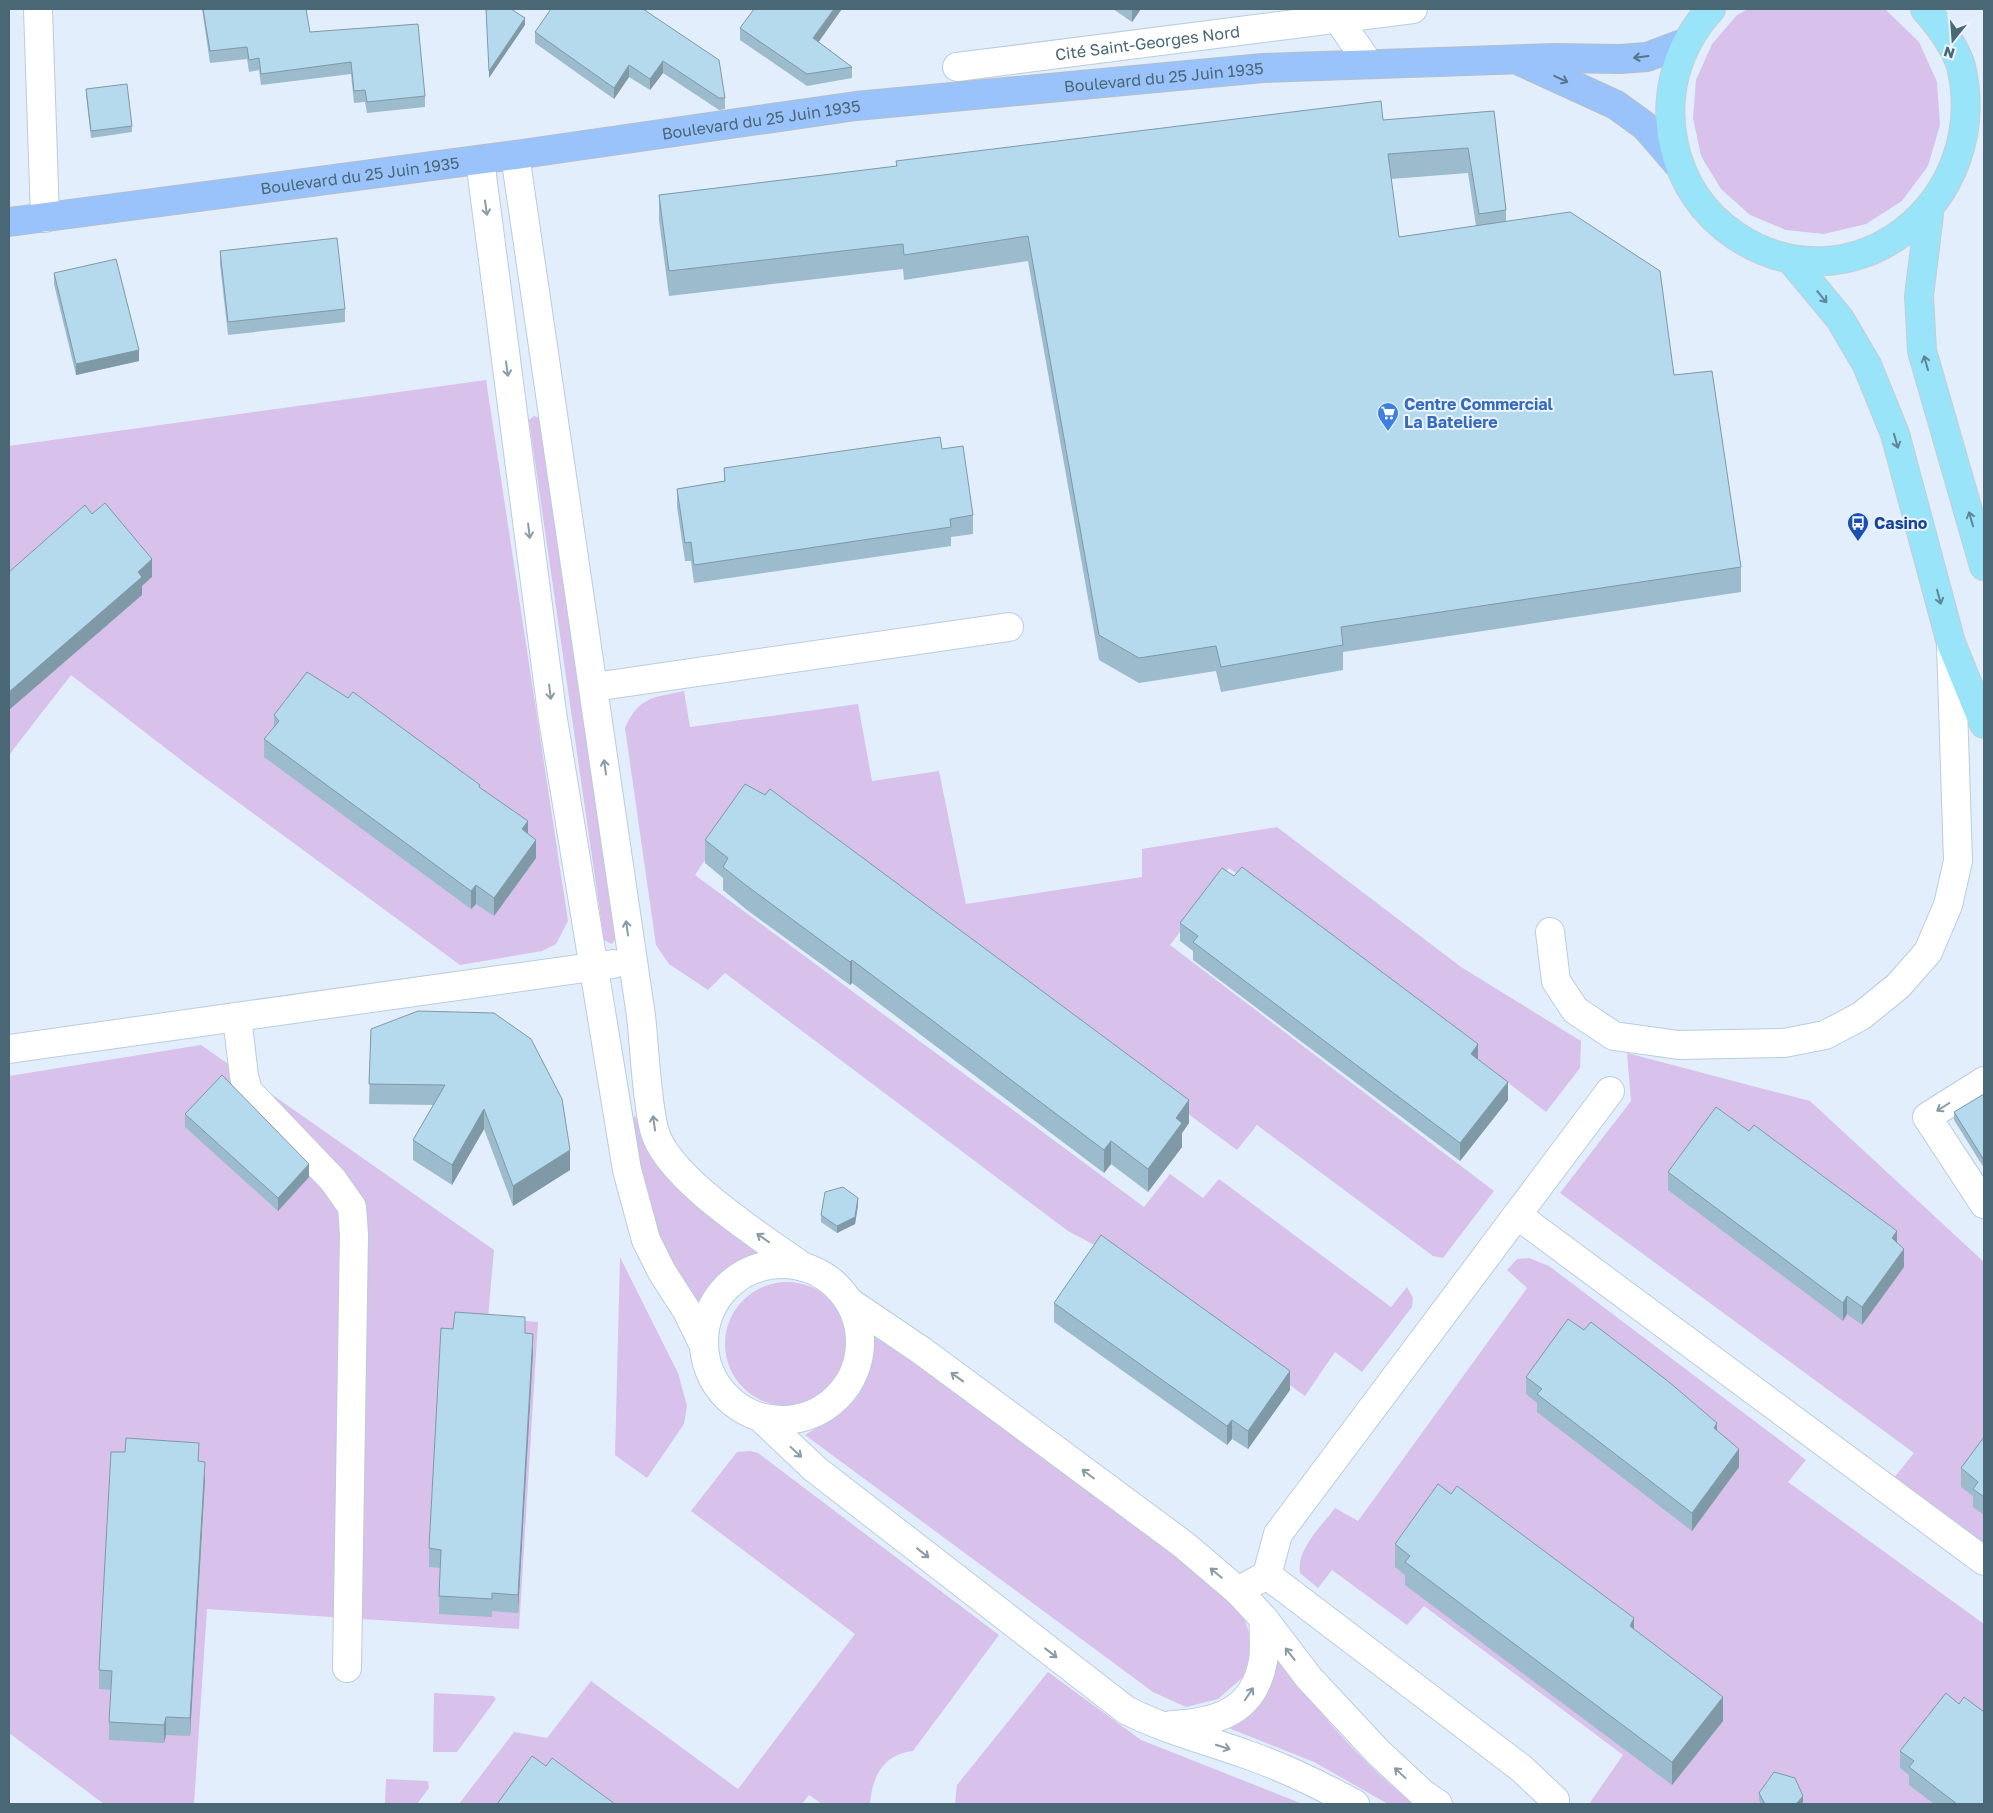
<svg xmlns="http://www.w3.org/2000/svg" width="1993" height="1813" viewBox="0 0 1993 1813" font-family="'Golos Text',sans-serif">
<rect width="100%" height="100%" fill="#e3eefd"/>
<path fill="#d8c1ea" d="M1748,9h137l34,33 18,40 3,43 -12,41 -26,35 -36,23 -42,10 -38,-4 -36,-15 -29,-26 -20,-33 -8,-38 3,-38 16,-36 25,-29z
M486,380l82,541 -12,23 -14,7 -82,14 -270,-198 -119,-92 -62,80v-309z
M534,416l6,2 77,519 -5,7 -8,-4 -75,-520z
M684,691l6,36 168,-23 14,77 67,-10 27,133 176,-27v-28l135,-22 184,140 120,74 -1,27 -34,44 -317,-244 -59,77 324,246 -51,67 -10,-2 -176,-131 -20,25 -486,-359 -56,84 449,332 26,-33 33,24 16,-19 172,128 16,-20 6,11 -1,9 -50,65 -27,-20 -30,44 -203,-147 -34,-18 -343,-258 -17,17 -39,-26 -13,-19 -31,-217c14,-32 28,-30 59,-37z
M201,1045l293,205 -6,68 50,4 -19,307 -312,-20 -13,195h-90l-95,-71v-657z
M1627,1053l183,48 174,161v283l-91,-66 21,-26 -354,-260 71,-92z
M635,1116l22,48 25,27 81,61c-36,13 -49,24 -65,59l-36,-65 -24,-78 -7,-49z
M620,1257l58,116 9,33 -3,18 -37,54 -32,-23z
M1529,1258l20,8 257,194 -18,22 196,142v180h-395l34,-49 -199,-149 -17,19 -75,-55 -14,18 -18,-15c-4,-24 22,-47 35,-65l23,13 169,-233 -20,-18 10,-11z
M725 1344a62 62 0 1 1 124 0a62 62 0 1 1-124 0Z
M875,1332l329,246 39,36 10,31 -10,32 -25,22 -32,8 -33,-15 -348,-257c56,-32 62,-38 70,-103z
M750,1451l8,2 241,182 -86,116c-29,3 -41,25 -43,53h-48l-13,-9 -7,9h-343l55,-72 33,6 44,-57 147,108 117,-155 -164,-123 46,-59z
M1276,1657c42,54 84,105 138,147h-26l-74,-42 -88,-35c34,-25 42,-26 50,-70z
M1048,1672l93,68 162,64h-348l2,-19z
M434,1693l59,3 3,3 -39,53h-24z
M386,1779l42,2 1,7 -12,16h-32z"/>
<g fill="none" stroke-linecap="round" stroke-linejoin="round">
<g stroke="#b9cddc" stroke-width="30">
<g id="minor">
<path d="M38,9l7,209"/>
<path d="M1331,9l38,55"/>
<path id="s1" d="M957,67l456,-58"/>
<path d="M515,155l126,861c4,35 5,80 13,113 11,48 109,109 149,138"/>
<path d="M480,160l72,553 75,457 19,70 16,32 25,39 16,33"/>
<path d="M594,687l415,-60"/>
<path d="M1550,932l6,49 19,29 39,26 65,9 105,-2 41,-8 36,-19 37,-30 30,-34 20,-47 10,-44 -7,-217"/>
<path d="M237,1017l7,59 4,15 85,89 19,27 2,28 -7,433"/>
<path d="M9,1049l604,-85"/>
<path d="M1984,1081l-57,36 57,87"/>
<path d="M1517,1215l93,-124"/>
<circle cx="782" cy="1342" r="78"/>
<path d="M851,1303l71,48 115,85 147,109 54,46 26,28 45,59 69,74 44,41 16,11"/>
<path d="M761,1418l54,51 311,241c39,20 81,30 122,45 38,13 72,30 107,49"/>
<path d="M1267,1575l254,193 34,32v4"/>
<path d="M1238,1591l29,-16 11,-41 239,-319 467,346"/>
<path d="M1171,1725c45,-2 83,-13 92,-64 2,-13 0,-28 1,-42"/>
</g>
</g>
<g stroke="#b3bfc5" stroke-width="30">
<g id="major">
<path d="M1522,62l94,43 29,21 32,37"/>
<path id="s2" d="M9,222l506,-67 341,-49 407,-38 291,-10 66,1 27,-2 40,-15"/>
</g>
</g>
<g stroke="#c5ced3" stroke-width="30">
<path id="highway" d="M1711,9c-34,37 -48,86 -37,136 8,37 29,69 62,91 117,77 257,-34 225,-170 -7,-21 -21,-40 -36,-57
M1929,215l-10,81 3,55 62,215
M1791,260l49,59 27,46 28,69 56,209 33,81"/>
</g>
<use href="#minor" stroke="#fff" stroke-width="28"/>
<use href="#major" stroke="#9ac3fc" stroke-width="28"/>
<use href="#highway" stroke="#99e4f8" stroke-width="28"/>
</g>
<path fill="#9cbbcc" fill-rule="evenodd" d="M202,9h104l4,23 115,64v11l-58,6 -2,-11 -11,1 -3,-29 -90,11 -2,-15 -10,2 -2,-13 -37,4z
M643,9l82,89v11l-6,1 -56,-37 -13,17 -21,-13 -15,22 -79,-56v-11z
M1113,9h28l-9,13z
M740,28l79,14 33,25v11l-45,8 -67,-46z
M86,89l46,37v6l-41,6 -5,-43z
M1494,111l12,99v11l168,154 67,192v25l-398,60v18l-122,22 -5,-21 -77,12 -40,-23 -71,-399 -124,19 -1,-11 -234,27 -10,-76v-25l237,-29v-5zM1468,173l8,53 -77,11 -8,-58z
M220,251l125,58v13l-117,13 -8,-71z
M54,273l85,88 -63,14 -22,-91z
M942,449l31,66v19l-22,3v9l-257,37 -3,-22h-6l-8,-54v-18l47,-8v-13z
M274,715l206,73 48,46 8,24 -42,58 -18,-12 -5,5 -207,-152v-18l10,-12z
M705,840l484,283 -7,10v14l-34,45 -37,-28 -7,9 -252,-190 -2,2 -103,-75 -24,-20v-12l-18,-15z
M1180,923l298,136 30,41 -48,61 -267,-201v-9l-13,-10z
M371,1029l199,141 -57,36 -29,-77 -32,56 -39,-25v-20l20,-35 -64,-1z
M1984,1094v74l-30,-48v-8z
M185,1114l124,63 -31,34 -93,-84z
M1668,1172l229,71 7,24 -42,58 -15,-11 -4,7 -175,-131z
M858,1205l-3,19 -18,9 -16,-11v-7z
M1054,1303l236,87 -42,59 -16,-10 -5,6 -173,-123z
M525,1333l8,19 -15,261 -26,-2v6l-53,-3 1,-46 -11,-1v-19z
M1526,1377l191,54 22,36 -47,64 -155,-119v-9l-11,-9z
M1984,1437v78l-11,-8v-11l-12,-9v-19z
M199,1461l6,19 -15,256 -24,-1 -2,8 -55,-3v-18l2,-32 -12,-1v-19z
M1395,1544l239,86 89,91 -51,64 -267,-200v-10l-10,-8z
M1900,1751l84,53h-50l-25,-19v-10l-9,-7z
M1759,1793l44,9 -2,2h-40l-2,-4z"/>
<path fill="#7f99a6" d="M834,9h8l-29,41v-12z
M1133,9h8l-9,13v-12z
M525,18v7l-36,53v-7z
M663,61v12l-13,17v-11z
M629,65v12l-15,22v-11z
M139,350v11l-63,14v-11z
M152,559v18l-10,9v9l-133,115v-18z
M528,821v18l-6,-10z
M536,840v18l-42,58v-18z
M476,885v19l-5,5v-18z
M852,960v23l-2,2v-23z
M1478,1044v18l-7,-8z
M1508,1082v18l-48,61v-18z
M1189,1100v23l-7,10v14l-34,45v-23l28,-51z
M484,1109v20l-32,56v-20z
M1111,1141v23l-7,9v-23z
M570,1150v20l-57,36v-20z
M309,1164v13l-31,34v-13z
M858,1198v7l-3,19 -18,9v-7z
M1897,1231v18l-5,-11z
M1904,1249v18l-42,58v-18z
M1847,1296v18l-4,7v-18z
M533,1334v18l-15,261v-18z
M1290,1371v19l-42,59v-18z
M1232,1420v19l-5,6v-19z
M1717,1423v18l-3,-13z
M1739,1449v18l-47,64v-18z
M205,1462v18l-15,256v-18z
M1634,1618v24l-4,-16z
M1723,1697v24l-51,64v-23z
M166,1717v18l-2,8v-18z
M1803,1796v6l-2,2h-5z"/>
<path fill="#b5daed" stroke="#7f99a6" d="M203,9h103l4,23 108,-8 7,72 -58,6 -2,-12 -11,1 -3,-29 -90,12 -2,-16 -10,2 -2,-13 -37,4z
M486,9h25l14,9 -36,53z
M551,9h92l76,51 6,38h-6l-56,-37 -13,18 -21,-14 -15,23 -79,-56z
M754,9h80l-21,29 39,29 -45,7 -67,-46z
M127,84l5,42 -41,5 -5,-42z
M1381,101l2,19 111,-9 12,99 -27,4 -11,-66 -80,6 11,83 171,-25 90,59 14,104 38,-4 29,196 -400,60 2,18 -122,22 -5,-21 -77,12 -40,-23 -71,-399 -124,19 -1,-11 -234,27 -10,-76 238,-29 -1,-5z
M337,238l8,71 -117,13 -8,-71z
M116,259l23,91 -63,14 -22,-91z
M940,437l2,12 21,-3 10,69 -23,4 1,8 -257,38 -3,-23 -6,1 -8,-54 48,-8 -1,-13z
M105,503l47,56 -14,13 4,5 -133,115v-120l76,-67 7,9z
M307,672l41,26 5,-6 127,93 -1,2 49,34 -6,8 14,11 -42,58 -18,-13 -5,6 -207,-152 15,-18 -5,-6z
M745,784l20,11 5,-6 419,311 -13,18 6,5 -34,46 -37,-28 -7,9 -252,-190 -2,2 -103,-76 -24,-19 5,-9 -23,-18z
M1242,867l236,177 -7,10 37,28 -48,61 -267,-201 5,-6 -18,-13 42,-55 12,8z
M418,1011l76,2 37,26 31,60 8,51 -57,36 -29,-77 -32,56 -39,-25 32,-55 -76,-1 2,-55z
M222,1075l87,89 -31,34 -93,-84z
M1984,1094v66l-30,-48z
M1716,1107l33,24 5,-6 143,106 -5,7 12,11 -42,58 -15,-11 -4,7 -175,-131z
M843,1187l15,11 -3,19 -18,9 -16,-11 4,-23z
M1101,1235l189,136 -42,60 -16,-11 -5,6 -173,-123z
M455,1312l70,5v16l8,1 -15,261 -26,-2v6l-53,-3 2,-46 -12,-2 12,-220 12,1z
M1568,1319l16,11 7,-8 78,60 48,41 -3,5 25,21 -47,64 -155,-119 5,-5 -16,-12z
M1984,1437v60l-11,-8 5,-7 -17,-14z
M126,1438l73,5 -1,18 7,1 -15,256 -24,-1 -2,8 -55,-3 3,-51 -13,-1 12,-218h14z
M1438,1484l13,10 6,-8 177,132 -4,8 93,71 -51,65 -267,-200 5,-6 -15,-12z
M1946,1693l13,11 5,-7 20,15v92h-27l-48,-37 5,-6 -14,-10z
M532,1756l14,10 6,-8 63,46h-118z
M1774,1772l21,6 8,18 -7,8h-31l-6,-11z"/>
<defs><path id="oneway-shaft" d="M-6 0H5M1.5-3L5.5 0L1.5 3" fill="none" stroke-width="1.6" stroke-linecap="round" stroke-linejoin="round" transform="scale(1.25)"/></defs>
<g stroke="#557589">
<use href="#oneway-shaft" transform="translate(1641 57) rotate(173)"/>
<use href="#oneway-shaft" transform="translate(1561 79) rotate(25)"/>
</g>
<g stroke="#899ca5">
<use href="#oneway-shaft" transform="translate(486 208) rotate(82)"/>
<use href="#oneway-shaft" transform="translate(507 369) rotate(82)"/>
<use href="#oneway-shaft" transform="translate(529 531) rotate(83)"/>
<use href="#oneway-shaft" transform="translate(550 692) rotate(83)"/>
<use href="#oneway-shaft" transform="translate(605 767) rotate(-98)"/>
<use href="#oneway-shaft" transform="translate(627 928) rotate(-98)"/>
<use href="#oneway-shaft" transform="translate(1943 1107) rotate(148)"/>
<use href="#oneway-shaft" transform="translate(654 1123) rotate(-98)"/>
<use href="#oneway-shaft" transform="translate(763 1238) rotate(-145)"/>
<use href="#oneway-shaft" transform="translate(957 1377) rotate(-144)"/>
<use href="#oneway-shaft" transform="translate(796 1452) rotate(43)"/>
<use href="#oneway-shaft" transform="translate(1088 1474) rotate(-143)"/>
<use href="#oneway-shaft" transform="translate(923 1553) rotate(38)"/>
<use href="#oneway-shaft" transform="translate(1216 1573) rotate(-140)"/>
<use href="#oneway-shaft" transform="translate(1051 1653) rotate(38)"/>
<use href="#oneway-shaft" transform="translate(1290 1654) rotate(-128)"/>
<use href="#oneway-shaft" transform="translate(1249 1694) rotate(-56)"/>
<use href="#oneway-shaft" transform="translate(1223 1747) rotate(18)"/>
<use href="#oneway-shaft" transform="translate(1400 1773) rotate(-137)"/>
</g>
<g stroke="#5d8696">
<use href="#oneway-shaft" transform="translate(1822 297) rotate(51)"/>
<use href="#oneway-shaft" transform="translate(1926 363) rotate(-106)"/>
<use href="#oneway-shaft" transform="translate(1896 441) rotate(74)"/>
<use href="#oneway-shaft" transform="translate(1971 519) rotate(-106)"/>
<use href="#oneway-shaft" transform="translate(1939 597) rotate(75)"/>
</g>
<defs>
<g id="supermarket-pin" transform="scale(1.125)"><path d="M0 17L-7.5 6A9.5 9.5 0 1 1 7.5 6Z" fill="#3f7fe0" stroke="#eaf3ff"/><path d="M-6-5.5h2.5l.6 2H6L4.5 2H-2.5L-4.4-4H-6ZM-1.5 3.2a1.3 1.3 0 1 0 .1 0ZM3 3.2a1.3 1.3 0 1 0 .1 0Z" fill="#fff"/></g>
<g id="bus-pin" transform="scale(1.125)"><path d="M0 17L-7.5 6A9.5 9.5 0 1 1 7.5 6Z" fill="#1a4fb4" stroke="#eaf3ff"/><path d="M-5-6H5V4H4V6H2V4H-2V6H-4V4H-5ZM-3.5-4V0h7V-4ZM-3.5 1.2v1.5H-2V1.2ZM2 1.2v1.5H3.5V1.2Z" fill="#fff"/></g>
</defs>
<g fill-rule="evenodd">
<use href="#supermarket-pin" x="1388" y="413"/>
<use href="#bus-pin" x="1858" y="523"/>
</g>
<g text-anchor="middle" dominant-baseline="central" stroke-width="4" stroke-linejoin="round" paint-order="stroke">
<g font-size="16" fill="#496775" stroke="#eaf3ff">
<text stroke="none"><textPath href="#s1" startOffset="192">Cité Saint-Georges Nord</textPath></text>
<text stroke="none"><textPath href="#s2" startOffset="1164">Boulevard du 25 Juin 1935</textPath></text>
<text stroke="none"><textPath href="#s2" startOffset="759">Boulevard du 25 Juin 1935</textPath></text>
<text stroke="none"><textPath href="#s2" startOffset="354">Boulevard du 25 Juin 1935</textPath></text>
</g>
<g font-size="16" font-weight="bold" fill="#366cbe" stroke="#eaf3ff" text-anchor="start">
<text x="1404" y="404">Centre Commercial<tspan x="1404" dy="18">La Bateliere</tspan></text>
</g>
<g font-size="16" font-weight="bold" fill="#164399" stroke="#eaf3ff" text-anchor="start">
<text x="1874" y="523">Casino</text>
</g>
</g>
<rect width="1993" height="1813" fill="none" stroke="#496775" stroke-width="20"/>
<g transform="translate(1953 40) rotate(197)" stroke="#eaf3ff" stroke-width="4" paint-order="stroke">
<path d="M0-4L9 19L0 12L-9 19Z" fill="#496775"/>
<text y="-8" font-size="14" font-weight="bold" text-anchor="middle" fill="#496775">N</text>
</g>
</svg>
